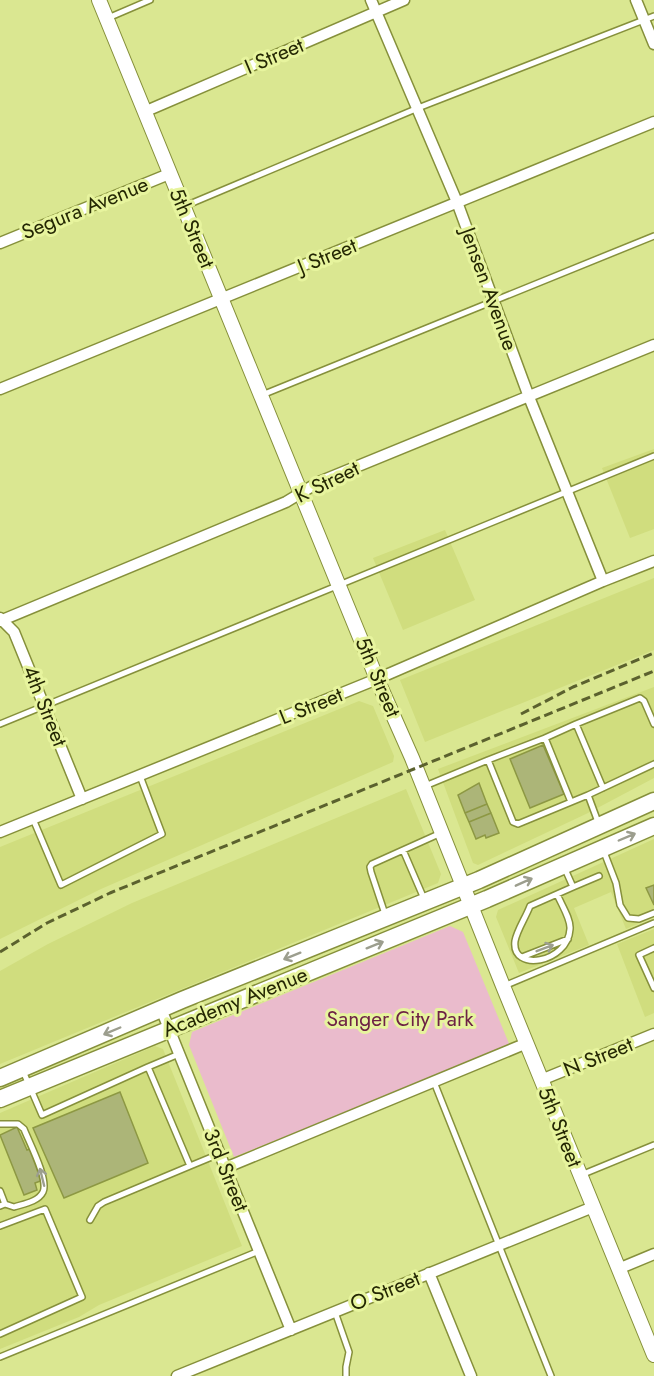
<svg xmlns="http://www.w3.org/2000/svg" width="654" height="1376" viewBox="0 0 654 1376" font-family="Jost,sans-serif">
<rect width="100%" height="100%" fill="#dae791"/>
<path fill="#d0dd7e" d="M654,449v80l-24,9 -28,-70z
M445,530l30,70 -72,30 -30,-72z
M654,578v72l-229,92 -25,-62z
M654,687v91l-66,35 -110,52 -5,-2 -35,-94z
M359,701l14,5 21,50 -1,6 -292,127 -101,50v-92z
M406,789l35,85 -3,9 -438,181v-93l48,-27 84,-41z
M654,839v78l-28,12 -15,-37 -37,16 15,37 -70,28 -23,-56 2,-7z
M654,929v84l-9,4 -28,-73z
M155,1046l8,3 79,197 -143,59 -20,12 -79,32v-236z"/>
<path fill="#eabbcc" d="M450,926l13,6 47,114 -276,111 -45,-112 3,-13z"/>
<path fill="#acb578" stroke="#8d9843" stroke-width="1.5" d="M543,745l21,49 -34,14 -20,-49z
M479,783l8,21 -22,9 -7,-18z
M487,804l4,9 -22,9 -4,-9z
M491,813l8,20 -13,5 -1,-3 -9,4 -7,-17z
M654,885v20l-8,-17z
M120,1092l28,71 -84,35 -31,-70z
M17,1127l10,23 3,-1 13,31 -8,3 2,7 -13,5 -24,-60z"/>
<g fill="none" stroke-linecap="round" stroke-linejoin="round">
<g stroke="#86903b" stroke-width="8">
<path id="service" d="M108,18l42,-18
M185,206l233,-98 236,-92
M262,395l392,-159
M0,724l654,-268
M576,724l64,-26 4,3 10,23
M488,760l57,-22
M425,786l63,-26 25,62 5,2 70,-29 10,27
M588,795l66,-31
M571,802l-26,-64 31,-14 27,64
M33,819l28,66 101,-51 -22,-58
M403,850l22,51
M604,852l12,31 4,22 8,13 11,1 15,-6
M573,887l26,-11
M557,894c4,10 14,25 13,35 -2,34 -59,44 -55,12 2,-11 11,-24 15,-35l43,-19 -8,-18
M385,914l-14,-42 -1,-5 2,-3 69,-31
M654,948l-15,7 15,33
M522,957l46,-18
M504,986l150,-63
M148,1067l31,-13
M23,1071l19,44 106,-48 42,99 -86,36 -6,4 -8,14
M434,1082l117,294
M0,1124h18l6,5c5,13 25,51 19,63 -5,10 -20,12 -29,15l-9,-3
M190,1166l29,-12
M581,1175l73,-30
M0,1191l5,13 -5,2
M0,1226l45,-17 37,88 -82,37
M335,1312l14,40 -3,15v9
M0,1357l259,-106"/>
</g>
<g stroke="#86903b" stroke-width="13">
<path id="minor" d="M371,0l86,202 72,195 74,184
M636,0l18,44
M144,112l260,-112
M0,243l169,-69
M0,389l654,-267
M0,618l14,14 68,167
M0,621l286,-119 33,-20 335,-137
M0,832l377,-153 226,-98 51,-20
M161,1009l130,321
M541,1080l113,-46
M225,1168l302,-125
M618,1269l36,-15
M429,1273l42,103
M177,1376l416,-169"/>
</g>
<g stroke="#86903b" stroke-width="16">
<path id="tertiary" d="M99,0l278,679 35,79 91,228 151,369"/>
</g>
<g stroke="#86903b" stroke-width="19">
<path id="primary" d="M0,1078l182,-78 297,-120 175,-79
M0,1099l487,-200 167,-73"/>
</g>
<use href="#service" stroke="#fff" stroke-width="5"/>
<use href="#minor" stroke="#fff" stroke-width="10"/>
<use href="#tertiary" stroke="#fff" stroke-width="14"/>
<use href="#primary" stroke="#fff" stroke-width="16"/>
<path stroke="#5b612e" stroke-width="3" stroke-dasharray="9 4.5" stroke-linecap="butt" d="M521,714l52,-27 81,-34
M0,952l47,-29 63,-30 544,-222"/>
</g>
<defs><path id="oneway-shaft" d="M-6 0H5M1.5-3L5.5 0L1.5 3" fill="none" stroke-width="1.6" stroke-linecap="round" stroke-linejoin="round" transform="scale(1.5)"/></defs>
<g stroke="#9c9e8e">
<use href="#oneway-shaft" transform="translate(627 837) rotate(-23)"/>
<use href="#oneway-shaft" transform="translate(524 882) rotate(-24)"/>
<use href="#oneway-shaft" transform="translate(375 945) rotate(-22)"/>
<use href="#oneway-shaft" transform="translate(545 948) rotate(-21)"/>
<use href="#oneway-shaft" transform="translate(292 956) rotate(158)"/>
<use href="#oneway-shaft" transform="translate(112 1031) rotate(157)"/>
<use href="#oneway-shaft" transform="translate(42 1177) rotate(-104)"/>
</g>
<g text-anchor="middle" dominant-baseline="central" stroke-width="6" stroke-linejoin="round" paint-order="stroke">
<g font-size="21" fill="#242703" stroke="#e7f49e">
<text transform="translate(274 56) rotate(-23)">I Street</text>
<text transform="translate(85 208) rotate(-22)">Segura Avenue</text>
<text transform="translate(192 228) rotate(67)">5th Street</text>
<text transform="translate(327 256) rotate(-22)">J Street</text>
<text transform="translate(489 289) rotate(70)">Jensen Avenue</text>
<text transform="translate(327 482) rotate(-26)">K Street</text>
<text transform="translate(378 677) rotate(67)">5th Street</text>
<text transform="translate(45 706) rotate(68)">4th Street</text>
<text transform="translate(311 706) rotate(-22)">L Street</text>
<text transform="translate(235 1002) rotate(-22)">Academy Avenue</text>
<text transform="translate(598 1057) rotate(-22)">N Street</text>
<text transform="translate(560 1127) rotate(68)">5th Street</text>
<text transform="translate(226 1170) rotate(68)">3rd Street</text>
<text transform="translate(385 1291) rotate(-22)">O Street</text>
</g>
<g font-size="21" fill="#6d2245" stroke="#e7f49e">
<text x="400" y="1019">Sanger City Park</text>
</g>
</g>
</svg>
